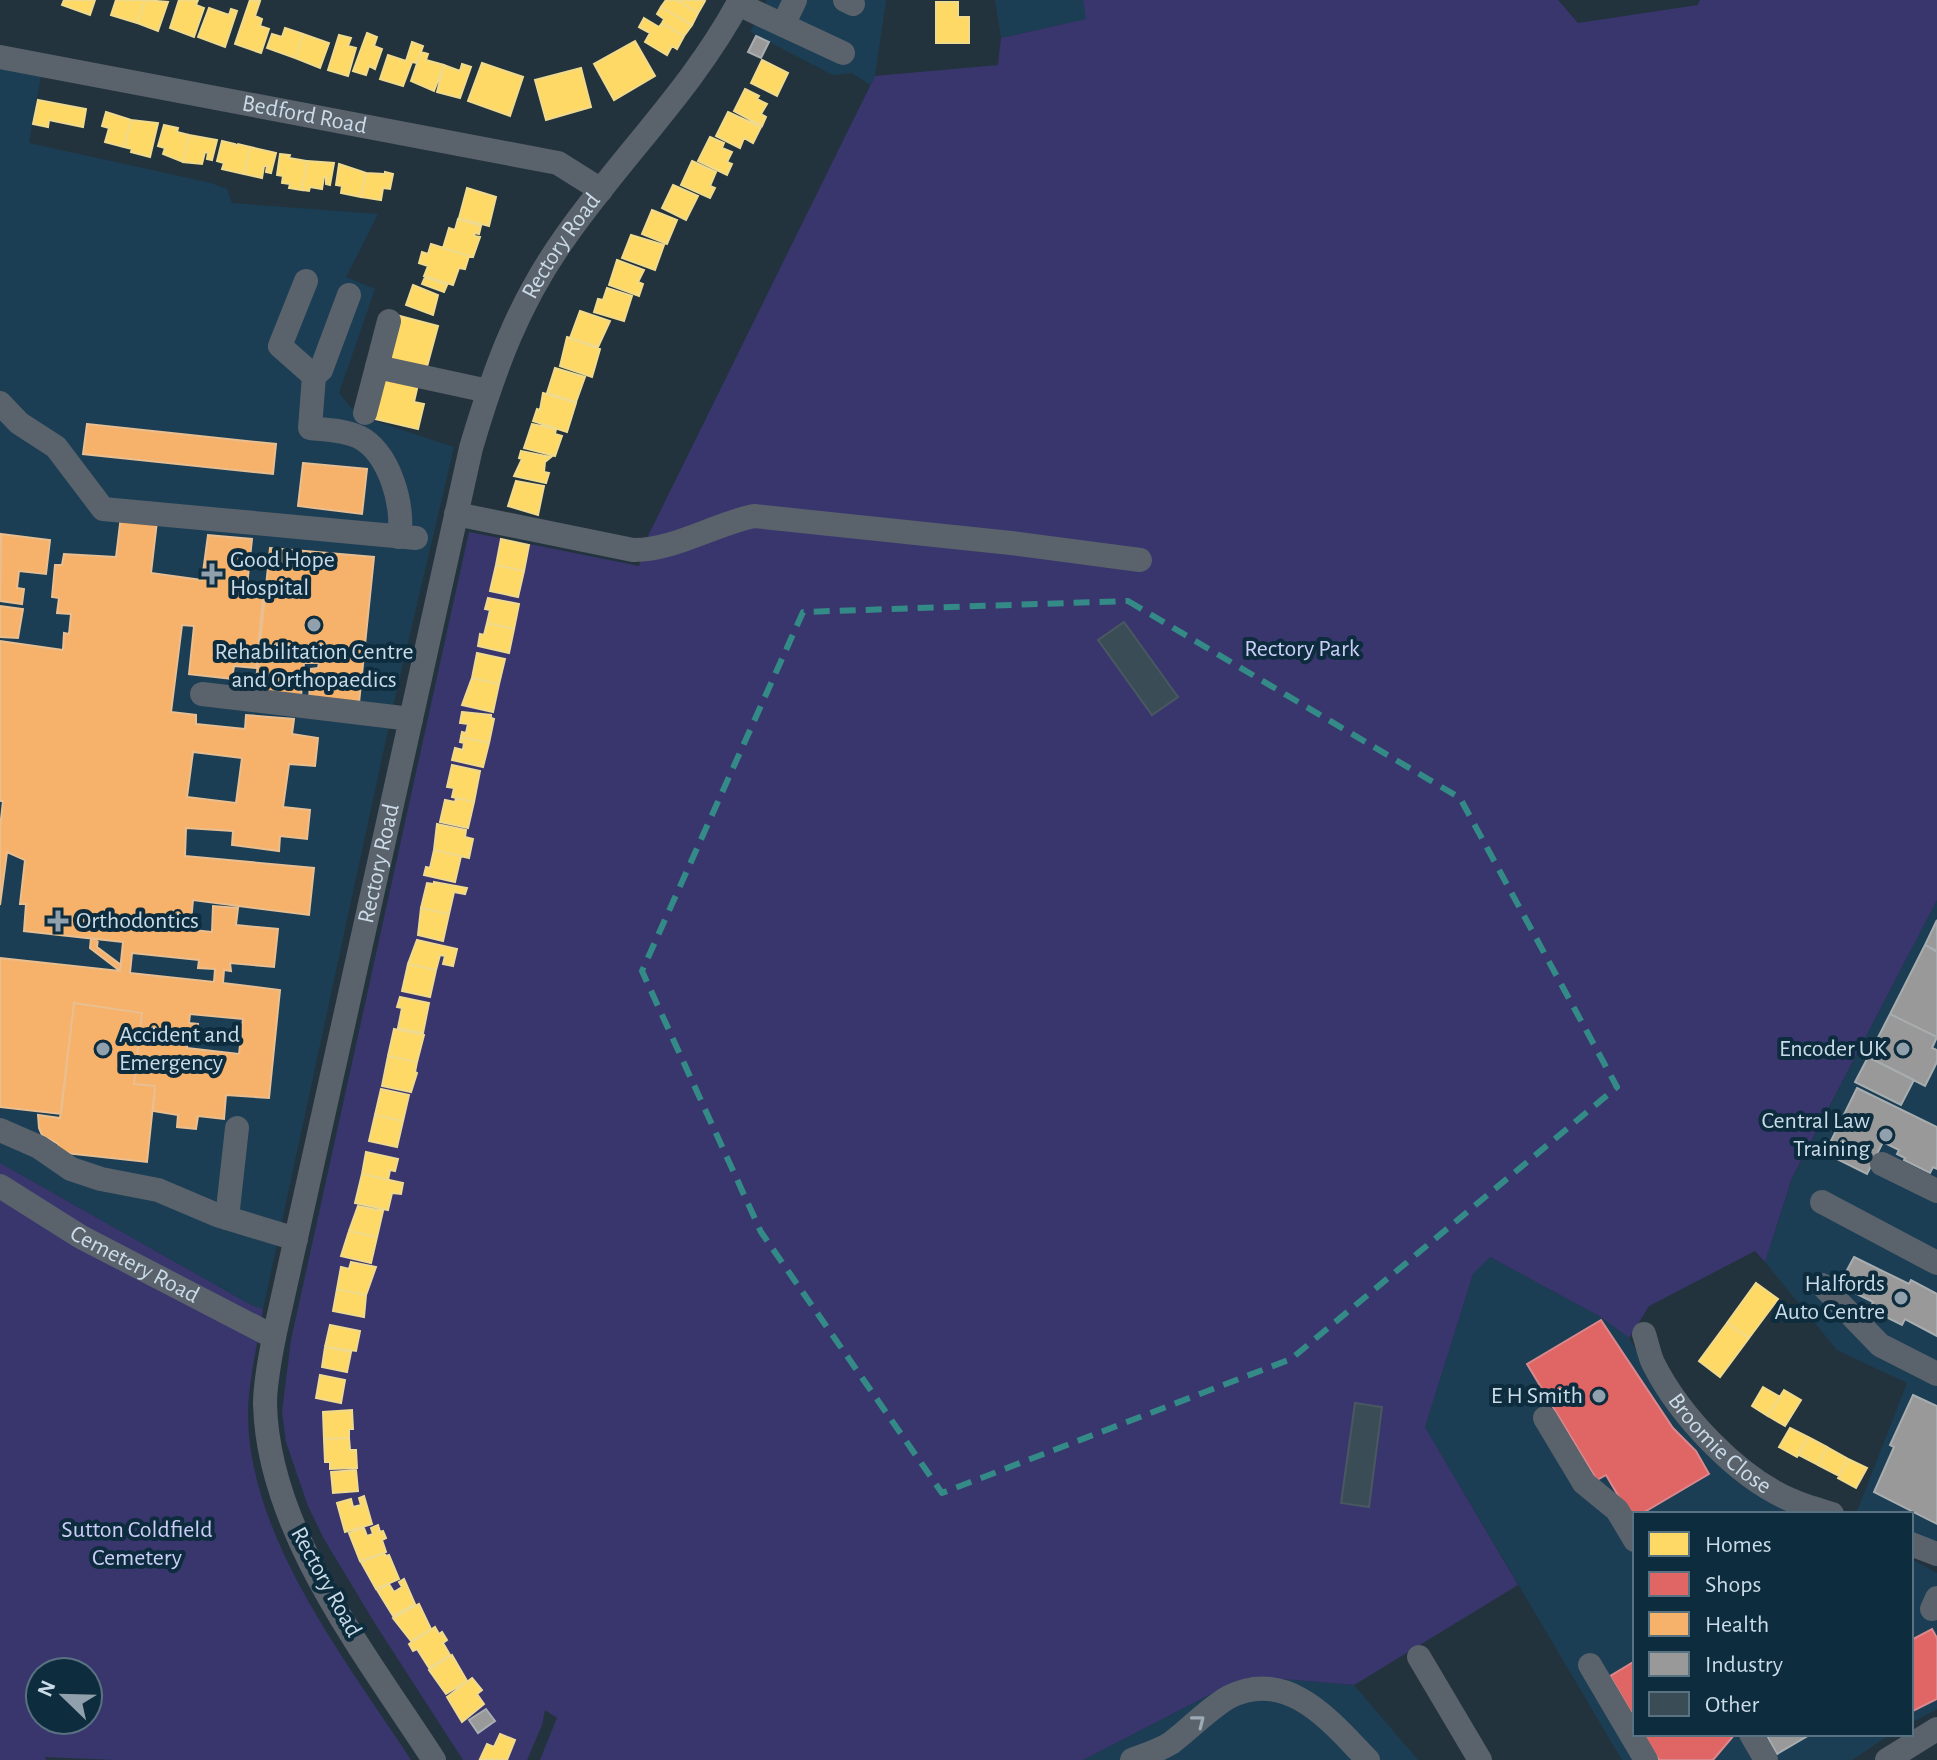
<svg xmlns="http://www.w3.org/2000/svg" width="1937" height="1760" viewBox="0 0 1937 1760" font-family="'Alegreya Sans',sans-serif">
<rect width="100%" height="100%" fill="#23333e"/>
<path fill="#1b3e54" d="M767,0h119l-11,76 -5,9 -18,-12 -19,2 -83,-43z
M995,0h88l4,19 -86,19z
M0,68l41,7 -12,68 182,40 16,6 5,14 146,11 -32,63 29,12 -36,104 18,22 97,32 -60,255 -131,607 -12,-4 -251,-142z
M1937,900v645l-26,-9v-22h-55l51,-131 -70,-33 -72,-88 27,-83z
M1490,1257l111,60 28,21 38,65 134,111h-166v220h256l-39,26h-230l-197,-333 48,-153z
M1911,1559l26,14v136l-26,14z
M1272,1678l82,7 64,75h-335l153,-79z"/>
<path fill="#39366e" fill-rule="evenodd" d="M1083,0h475l20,23 120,-18 2,-5h237v900l-145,278 -27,84 -10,-11 -106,55 -20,32 -28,-21 -111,-60 -17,17 -48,153 93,158 -164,100 -82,-7 -36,3 -153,79h-543l17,-42 -12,-8 -3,15 -15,35h-64l-87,-135 -52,-86 -16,-33 -22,-64 -4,-30 9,-72 178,-808 170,34 8,-28 228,-462 123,-11 3,-27 85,-19z
M0,1163l251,142 12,4c-5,33 -14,69 -15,102 -1,125 98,249 163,349h-295l-72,-3 3,3h-47zM40,1672h48v48h-48z"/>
<path fill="#ffd966" stroke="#efda8d" stroke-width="2" d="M64,0h31l-5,15 -28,-10z
M116,0h29l-8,23 -26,-8z
M145,0l23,2 -10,29 -21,-8z
M179,0h19l-2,5 8,3 -10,29 -24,-9z
M250,0l10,1 -5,15 7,3 -2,7 9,3 -8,24 -26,-9z
M666,0h11l21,13 -6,12 -31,-18z
M677,0h26l2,1 -7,12z
M936,2h22v15h11v26h-33z
M661,7l31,18 -8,11 -22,-13 2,-4 -7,-5z
M209,8l20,7 2,-6 6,2 -12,36 -27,-10z
M644,18l15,9 3,-4 22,13 -7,13 -5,-3 -5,9 -22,-13 5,-9 -11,-6z
M285,28l18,6 -8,24 -28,-10 5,-14 10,3z
M367,33l10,4 -3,9 8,3 -7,20 -6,-3 -3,9 -13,-4z
M303,34l26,9 -9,25 -25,-10z
M339,35l12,3 -3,8 8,2 -8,28 -20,-6z
M635,41l20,35 -41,24 -20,-36z
M412,42l11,4 -6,17 -5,-1 -9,24 -23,-7 8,-24 18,6z
M421,52l7,2 -2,6 18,5 -10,26 -23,-10z
M762,60l26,13 -11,23 -26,-13z
M482,63l41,14 -13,39 -42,-15z
M462,64l9,3 -11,31 -23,-6 7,-27 16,6z
M581,68l10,39 -45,13 -11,-40z
M745,89l14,7 -2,3 10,5 -6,10 5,3 -4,9 -28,-15z
M38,100l48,9 -3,18 -34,-7 -1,7 -15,-3z
M106,112l25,8 -7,27 -19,-5 4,-14 -7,-2z
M728,112l33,15 -8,16 -9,-5 -4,10 -24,-12z
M131,120l27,3 -8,34 -19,-5 1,-3 -8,-2z
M164,125l14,3 -1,4 12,3 -6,27 -20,-8 2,-6 -7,-2z
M189,135l28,5 -5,20 -5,-1 1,-6 -3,-1 -3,12 -19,-2z
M710,137l14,6 -2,5 10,4 -5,10 5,2 -5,11 -29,-14z
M222,141l13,3v2l3,-2 12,3 -6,27 -22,-5 2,-6 -7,-2z
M250,147l26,6 -5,20 -5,-1 1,-6h-3l-2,12 -18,-4z
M280,154l10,1 -1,3 18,3 -5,29 -13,-2 1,-4 -8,-1 1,-7 -6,-1z
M307,161l27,2 -4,22 -4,-1v-7h-2l-2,12 -12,-2 -1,4 -7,-1z
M692,161l24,11 -6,14 5,2 -5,10 -29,-13z
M339,164l27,9 -5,24 -20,-4 1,-7 -6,-1z
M385,172l8,2 -3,15 -7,-1 -2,12 -20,-3 5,-24 19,1z
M673,185l25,11 -12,24 -24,-12z
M467,188l29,9 -7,29 -30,-8z
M652,210l25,10 -10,24 -25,-10z
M458,219l23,7 -2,8 -4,-1 -1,3 6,1 -7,20 -30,-9 6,-20 6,2z
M631,235l33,10 -9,25 -33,-12z
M431,244l38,12 -4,13 -6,-1 -6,17 -29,-9 4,-10 -9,-3 3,-11 6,2z
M617,260l27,10 -6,12 5,2 -4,12 -30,-11z
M425,277l22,8 -3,7 -22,-8z
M413,285l25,10 -5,20 -27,-10z
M607,288l25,8 -8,25 -30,-9 4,-13 5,1z
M580,311l30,10 -12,26 -28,-9z
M396,315l42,11 -13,48 -42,-11z
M567,337l33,12 -8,28 -32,-11z
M555,368l30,9 -9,25 -29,-9z
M383,372l36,8 -5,22 10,2 -6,25 -47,-11z
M543,393l33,10 -9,29 -34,-11 4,-12 3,1z
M532,424l24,5 -1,5 7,2 -7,20 -31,-8z
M521,451l30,6 -6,5 -1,10 5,1 -3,10 -32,-7 8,-17 -3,-1z
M516,481l28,5 -6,29 -30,-9z
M501,539l28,6 -5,26 -28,-6z
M496,565l28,6 -6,26 -28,-6z
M488,598l31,6 -5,25 -27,-6 3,-13 -5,-1z
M487,623l27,6 -5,24 -31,-7 2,-12 4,1z
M477,653l28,6 -6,25 -27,-6z
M472,678l27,6 -6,28 -31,-7z
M462,712l29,3v3l3,1 -5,24 -28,-6 1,-5 4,1 2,-9 -8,-1z
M461,737l28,6 -6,24 -31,-7 3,-12 8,2 1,-7 -4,-1z
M452,765l28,6 -6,31 -22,-5 2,-9 -7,-1z
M456,798l18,4 -6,26 -28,-6 5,-22 10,2z
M437,824l29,6 -1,7 8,2 -4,19 -35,-8z
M434,850l27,6 -6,26 -31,-7 2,-8 4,1z
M434,882l33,6 -2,6 -11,-2 -5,22 -28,-6 6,-25 7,1z
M421,908l28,6 -6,27 -25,-6z
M417,940l40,9 -4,17 -10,-2 2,-8 -5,-1 -4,15 -28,-6z
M408,964l28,6 -6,27 -28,-6z
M400,997l29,6 -6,30 -25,-5 4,-20 -5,-1z
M394,1029l30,6 -7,27 -29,-6z
M388,1056l29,6 -2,10 2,1 -6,19 -29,-6z
M381,1089l28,6 -6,26 -28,-6z
M375,1115l28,6 -6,26 -28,-6z
M366,1152l32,7 -3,12 -5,-1 -2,10 -26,-6z
M362,1174l41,9 -2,11 -9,-1 -4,17 -33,-7z
M358,1206l25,5 -6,26 -28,-6z
M349,1231l28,6 -6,26 -30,-7z
M351,1262l25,5 -10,28 -29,-6 4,-22 8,2z
M1756,1283l22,16 -29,39 -22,-15z
M337,1289l29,6 -2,22 -31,-6z
M1727,1323l22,15 -29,39 -21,-16z
M330,1325l30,6 -4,20 -31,-4z
M325,1347l26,5 -4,20 -25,-5z
M320,1375l25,5 -4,23 -25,-5z
M1763,1387l17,10 -12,19 -16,-10z
M1784,1390l17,10 -16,26 -17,-10z
M352,1410l1,19h-4v9l-25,1 -1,-27z
M1790,1428l18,9 -11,20 -18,-10z
M1808,1437l19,10 -9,18 -19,-10z
M349,1438l1,12h6l1,18 -27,1v-7h-5l-1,-23z
M1827,1447l21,12 -9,17 -21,-11z
M1848,1459l19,9 -11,20 -18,-10z
M356,1470l2,21 -25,2 -2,-21z
M364,1496l8,28 -27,8 -8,-29 14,-4 2,8 8,-2 -2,-7z
M378,1525l2,7 3,-1 3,7 -4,2 4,12 -26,9 -11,-28 15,-5 3,8 6,-2 -2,-6z
M384,1553l2,3 3,-1 10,24 -23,10 -15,-27z
M404,1579l11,25 -22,12 -16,-26 12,-6 5,8 8,-5 -3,-5z
M419,1604l12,25 -20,12 -18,-23z
M435,1627l4,7 3,-2 5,8 -4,3 7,12 -21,13 -12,-19 -4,2 -4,-7z
M452,1655l15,26 -21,13 -17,-24z
M472,1678l10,12 -5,4 7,10 -22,18 -15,-25z
M500,1734l15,6 -8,20 -27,-1 7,-15 7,3z"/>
<path fill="#e06666" stroke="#d9898d" stroke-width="2" d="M1601,1320l72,108 23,23 13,23 -68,40h-6l-3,5 -26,-44 -9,5 -70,-116z
M1932,1629l5,9v61l-26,13v-72z
M1635,1661v58l-25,-43z
M1643,1734h92l-22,26h-54z"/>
<path fill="#f6b26b" stroke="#e9be90" stroke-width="2" fill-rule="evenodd" d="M87,424l189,20 -3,30 -190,-20z
M303,463l64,6 -5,45 -64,-8z
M121,516l36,5 -6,52 51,7 6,-45 44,4 -5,47 17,1 -8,81 -22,-2 -2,13 -43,-5 5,-48 -12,-1 -11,87 25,3v9l49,5 1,-14 48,4 -2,15 26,4 -3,28 -26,-2 -6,43 27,3 -3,29 -27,-3 -1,15 -47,-6 1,-14 -47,-3 -1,28 129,12 -5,47 -116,-15 -2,22 -52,-6v-3l-3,-1 -1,12 77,8 1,-26 25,2 -2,17 42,4 -4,38 -44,-4 1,8 -7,-1 -1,13 57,7 -11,108 -43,-3 -2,24 -26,-3 -2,13 -19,-2 1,-12 -25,-4 2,-25 -21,-2 8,-71 -68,-10 -13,111 -61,-7v-149l120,13 3,-29 -99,-11 2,-27h-6l5,-44 -18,-8 -7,53v-77l3,-27h-3v-160l63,9 1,-17 5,1 2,-20 -14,-1 2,-15 -7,-1 3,-32h7l2,-11 52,3zM193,752l49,6 -6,45 -49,-6zM132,953l67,7 -1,8 17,1 -1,13 -84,-9zM190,1014l53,5 -4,35 -52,-6 1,-11 8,1 2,-14 -9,-1z
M1,534l49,6 -4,34 -27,-3 -2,17 7,1 -2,15 -22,-3z
M270,548l104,9 -15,146 -50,-4 2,-30 7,-1 1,-5h-15l-3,33 -46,-5z
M0,606l23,3 -5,29 -18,-1z
M91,938l7,1 -1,8 24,18 -1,6 -30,-23z
M74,1003l68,10 -8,71 21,2 -8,76 -90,-10 1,-8 -16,-9 -3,-7 -1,-13 22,3z"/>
<path fill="#999" stroke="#a8adb0" stroke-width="2" d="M756,36l13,6 -8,16 -13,-6z
M1937,920v31l-12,-6z
M1925,945l12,7v85l-47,-23z
M1890,1014l47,23 -5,11 5,2v12l-12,24 -57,-29z
M1868,1057l46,23 -13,25 -46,-23z
M1857,1088l80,39v42l-4,-2 -3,6 -26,-13 1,-2 -8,-4 2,-4 -16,-8 -16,32 -42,-21z
M1854,1257l55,27 2,-4 26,14v42l-32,-17 -3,6 -32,-16 3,-7 -34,-17z
M1913,1395l24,11v118l-63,-32 20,-45 -4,-2z
M486,1709l9,12 -17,12 -9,-13z
M1766,1734h45l-34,20z"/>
<path fill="#3a4d56" stroke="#495860" stroke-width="2" d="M1124,622l54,75 -26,18 -54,-75z
M1355,1403l27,4 -13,100 -28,-4z"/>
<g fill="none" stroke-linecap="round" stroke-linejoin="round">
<g stroke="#5a626c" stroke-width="24">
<path d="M845,0l8,4"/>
<path d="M738,4l105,49"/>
<path d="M783,25l12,-25"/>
<path id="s1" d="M0,57l558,106 43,27"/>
<path d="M306,281l-26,65 34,30"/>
<path d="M349,295l-28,75 -7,6 -4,52c16,2 34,2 49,9 30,15 46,69 40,100"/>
<path d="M377,367l111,24"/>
<path d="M0,403l19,20 37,24 47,62 313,29"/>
<path d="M365,413l24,-92"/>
<path d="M456,514l177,36c39,1 82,-26 121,-34l257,27 129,17"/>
<path d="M202,694l209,25"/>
<path d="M0,1130l39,17 32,22 30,10 57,11 59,25 79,24"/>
<path d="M1882,1164l55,27"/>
<path id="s2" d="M0,1186l81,51 193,100"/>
<path d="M1822,1202l115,61"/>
<path d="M227,1218l10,-90"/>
<path d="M1822,1285l58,60 57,29"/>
<path id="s3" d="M1644,1334c3,9 5,20 9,29 26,52 84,114 138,137 13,6 27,10 41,14"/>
<path d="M1545,1418l39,65 33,27 18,30"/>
<path d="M1911,1544l26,10"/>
<path d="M1932,1609l5,-11"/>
<path d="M1419,1657l61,103"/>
<path d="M1590,1665l56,95"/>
<path d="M1751,1734l15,26"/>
<path id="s4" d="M434,1760c-67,-104 -166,-228 -169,-356 0,-22 5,-45 9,-67l197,-889c23,-78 47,-145 95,-212 56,-80 128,-149 174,-236"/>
<path d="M1132,1760c13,-5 28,-10 39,-17 19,-14 37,-34 58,-46 59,-30 103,26 139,63"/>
<path d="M1887,1760l50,-31"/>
</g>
</g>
<defs><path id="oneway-chevron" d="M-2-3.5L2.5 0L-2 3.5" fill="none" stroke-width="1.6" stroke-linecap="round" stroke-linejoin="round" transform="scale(2)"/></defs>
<use stroke="#9dabb6" href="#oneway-chevron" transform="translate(1199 1721) rotate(-38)"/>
<path fill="none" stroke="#348a86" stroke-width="6" stroke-dasharray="16 10" stroke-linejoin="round" d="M1128,601l332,197 157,289 -326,272 -349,134 -181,-261 -119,-261 161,-359z"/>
<g fill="#90a0ac" stroke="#0d2c3e" stroke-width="3">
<path d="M208 562h8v8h8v8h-8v8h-8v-8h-8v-8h8z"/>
<circle cx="314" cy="625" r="8"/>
<path d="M54 909h8v8h8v8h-8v8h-8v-8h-8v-8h8z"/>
<circle cx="103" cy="1049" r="8"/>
<circle cx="1903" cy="1049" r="8"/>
<circle cx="1886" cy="1135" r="8"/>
<circle cx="1901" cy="1298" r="8"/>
<circle cx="1599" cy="1396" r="8"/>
</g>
<g text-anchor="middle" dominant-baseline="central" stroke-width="8" stroke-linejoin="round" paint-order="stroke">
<g font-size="24" fill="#cadbe7" stroke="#0d2c3e">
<text stroke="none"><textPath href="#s1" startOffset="310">Bedford Road</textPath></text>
<text stroke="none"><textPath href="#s4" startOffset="1600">Rectory Road</textPath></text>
<text stroke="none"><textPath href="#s4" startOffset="952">Rectory Road</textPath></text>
<text stroke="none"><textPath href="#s2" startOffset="156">Cemetery Road</textPath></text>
<text stroke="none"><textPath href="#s3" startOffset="136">Broomie Close</textPath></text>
<text transform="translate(326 1582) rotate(61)">Rectory Road</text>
</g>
<g font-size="24" fill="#cadbe7" stroke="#0d2c3e" text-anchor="end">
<text x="230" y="560" text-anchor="start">Good Hope<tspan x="230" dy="28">Hospital</tspan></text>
<text x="314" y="652" text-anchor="middle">Rehabilitation Centre<tspan x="314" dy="28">and Orthopaedics</tspan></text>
<text x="76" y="921" text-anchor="start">Orthodontics</text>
<text x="119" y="1035" text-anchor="start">Accident and<tspan x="119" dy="28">Emergency</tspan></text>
<text x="1887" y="1049">Encoder UK</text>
<text x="1870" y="1121">Central Law<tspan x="1870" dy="28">Training</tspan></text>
<text x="1885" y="1284">Halfords<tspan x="1885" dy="28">Auto Centre</tspan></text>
<text x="1583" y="1396">E H Smith</text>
</g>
<g font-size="24" fill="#cdcdf9" stroke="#0d2c3e">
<text x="1302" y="649">Rectory Park</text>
<text x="137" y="1530">Sutton Coldfield<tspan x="137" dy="28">Cemetery</tspan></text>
</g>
</g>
<rect x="1633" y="1512" width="280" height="224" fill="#0d2c3e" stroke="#597282" stroke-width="2"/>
<rect x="1649" y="1532" width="40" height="24" fill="#ffd966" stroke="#597282" stroke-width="2"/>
<text x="1705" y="1552" font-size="24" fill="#cadbe7">Homes</text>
<rect x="1649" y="1572" width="40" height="24" fill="#e06666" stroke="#597282" stroke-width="2"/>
<text x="1705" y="1592" font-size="24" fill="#cadbe7">Shops</text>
<rect x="1649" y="1612" width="40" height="24" fill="#f6b26b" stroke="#597282" stroke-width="2"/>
<text x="1705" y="1632" font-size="24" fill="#cadbe7">Health</text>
<rect x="1649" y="1652" width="40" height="24" fill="#999999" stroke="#597282" stroke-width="2"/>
<text x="1705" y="1672" font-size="24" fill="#cadbe7">Industry</text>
<rect x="1649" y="1692" width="40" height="24" fill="#3a4d56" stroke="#597282" stroke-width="2"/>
<text x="1705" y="1712" font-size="24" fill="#cadbe7">Other</text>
<g transform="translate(64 1696) rotate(293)"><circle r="38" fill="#0d2c3e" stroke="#597282" stroke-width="2"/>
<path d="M0-6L14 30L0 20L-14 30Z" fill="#90a0ac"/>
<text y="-12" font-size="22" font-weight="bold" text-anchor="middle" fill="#cadbe7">N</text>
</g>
</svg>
